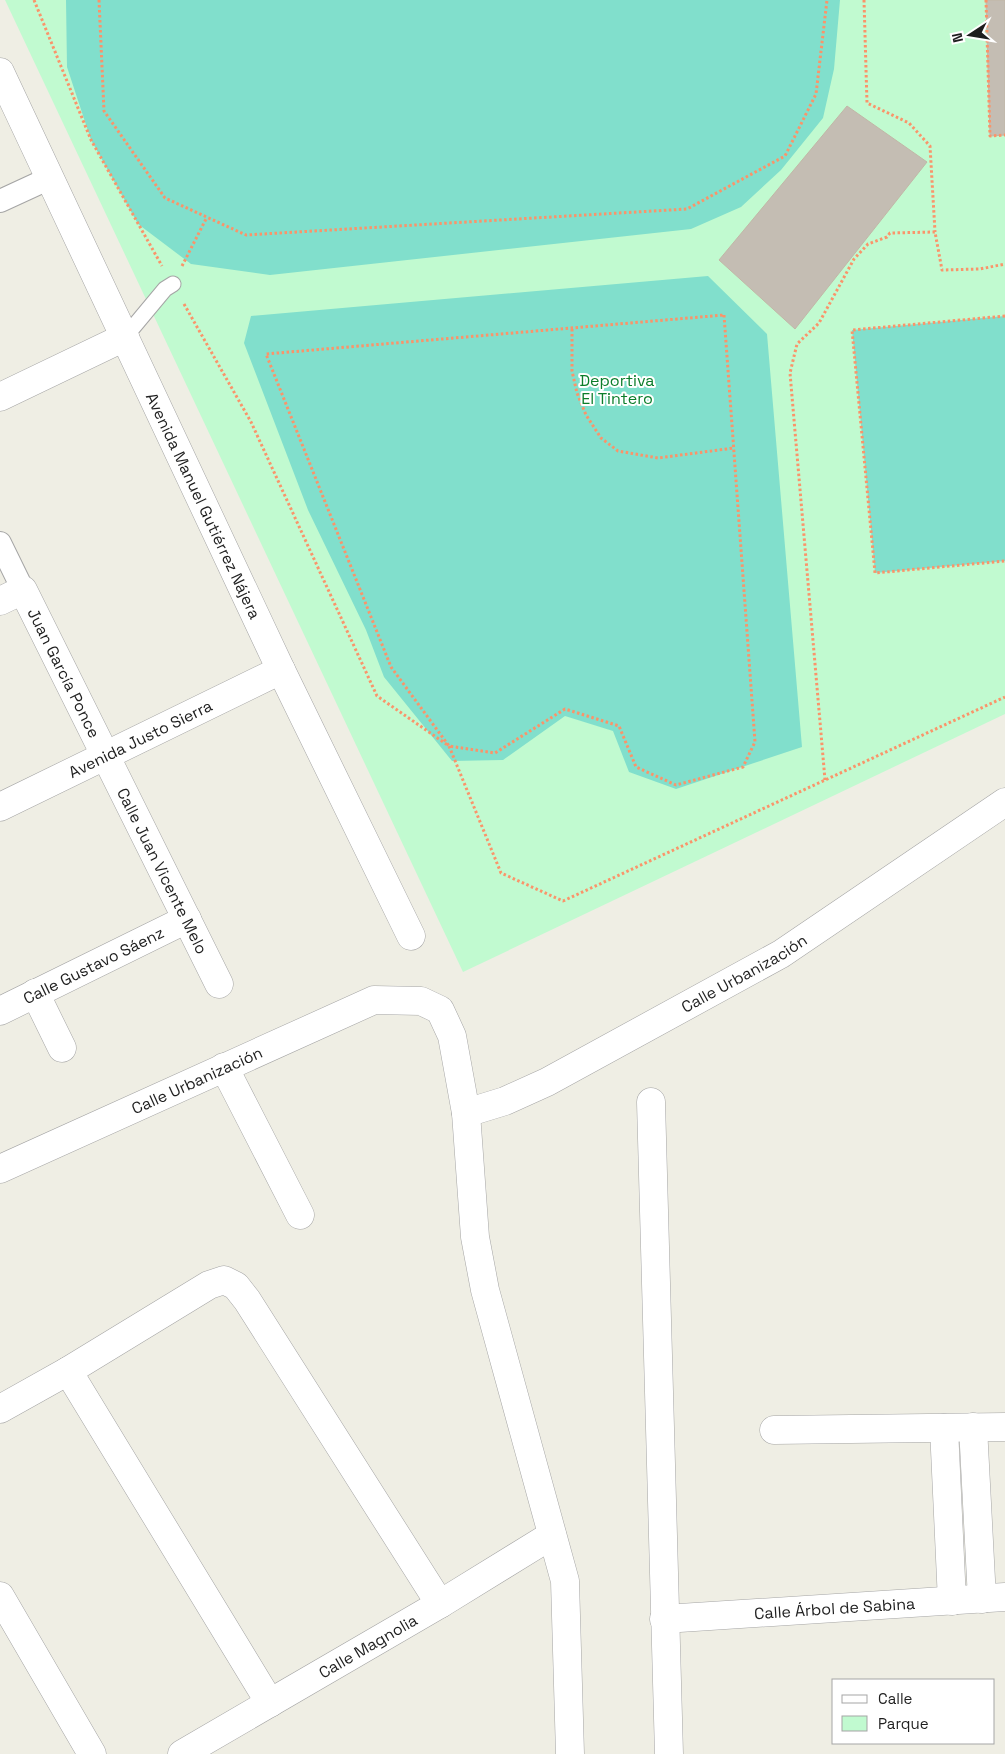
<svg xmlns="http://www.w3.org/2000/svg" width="1005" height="1754" viewBox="0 0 1005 1754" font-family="'Space Grotesk',sans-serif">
<rect width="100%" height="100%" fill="#efeee4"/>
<path fill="#c1fad0" d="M5,0h1000v714l-542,258z"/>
<path fill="#81dfcc" d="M66,0h774l-6,69 -11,49 -42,52 -40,37 -50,22 -421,46 -79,-11 -53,-40 -47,-84 -24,-73z
M708,276l59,58 35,413 -126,42 -47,-17 -16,-41 -48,-15 -62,44 -51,1 -68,-84 -18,-47 -58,-120 -64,-167 7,-27z
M1005,316v245l-130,12 -23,-243z"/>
<path fill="#c4bdb3" stroke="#c1b7a6" d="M986,0h19v135l-15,1z
M847,106l80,56 -132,167 -76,-69z"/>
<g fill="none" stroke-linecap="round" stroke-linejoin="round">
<g stroke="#a5a5a5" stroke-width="17">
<path id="service" d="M125,337l40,-48 8,-5"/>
</g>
<g stroke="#a5a5a5" stroke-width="24">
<path id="pedestrian" d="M0,201l50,-23
M0,543l23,47"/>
</g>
<g stroke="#a5a5a5" stroke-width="29">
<g id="minor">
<path id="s1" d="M0,72l281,598 130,266"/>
<path d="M0,397l125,-60"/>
<path id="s2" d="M0,601l23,-11 196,394"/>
<path id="s3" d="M0,807l281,-137"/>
<path d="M35,993l27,55"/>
<path id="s4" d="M0,1011l187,-92"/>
<path d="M224,1067l76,148"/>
<path d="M651,1102l18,652"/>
<path id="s5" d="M466,1113l39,-12 42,-19 234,-128 224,-152"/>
<path id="s6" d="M0,1169l374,-169 47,1 19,9 12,26 14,77 9,124 10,53 80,291 5,173"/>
<path d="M68,1371l202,332"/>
<path d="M0,1409l68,-38 141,-86 15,-5 12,6 11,14 193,304"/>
<path d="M973,1427l9,172"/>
<path d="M944,1428l8,173"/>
<path d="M774,1430l231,-3"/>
<path d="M0,1596l92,158"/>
<path id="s7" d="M664,1619l341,-22"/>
<path id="s8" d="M182,1754l258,-150 112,-69"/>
</g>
</g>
<path stroke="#fa946a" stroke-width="3" stroke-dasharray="2.5 2.5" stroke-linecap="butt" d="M34,0l57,140 71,126
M99,0l5,111 61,87 81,37 441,-26 98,-53 31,-62 11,-94
M864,0l3,103 42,20 21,23 5,86
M986,0l4,136 15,-1
M182,266l25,-49
M184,304l67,118 126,274 72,50 52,127 62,28 442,-204
M724,315l31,427 -12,25 -67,18 -40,-18 -17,-41 -54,-17 -70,44 -46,-7 -58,-79 -125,-313z
M1005,316l-153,14 23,243 130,-12
M572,329v42l5,22 9,22 15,23 17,13 40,7 76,-10
M825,780l-35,-407 7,-29 22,-21 35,-64 14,-15 19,-7 3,-4 45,-1 7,38 38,-1 25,-5"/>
<use href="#service" stroke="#fff" stroke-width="15"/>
<use href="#pedestrian" stroke="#fff" stroke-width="22"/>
<use href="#minor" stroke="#fff" stroke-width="28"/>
</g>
<g text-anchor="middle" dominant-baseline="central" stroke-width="4" stroke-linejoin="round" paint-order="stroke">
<g font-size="16" fill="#0b7d2a" stroke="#fff">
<text x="617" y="380">Deportiva<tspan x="617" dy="18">El Tintero</tspan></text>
</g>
<g font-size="16" fill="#1e1e1e" stroke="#fff">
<text stroke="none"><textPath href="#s1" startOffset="479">Avenida Manuel Gutiérrez Nájera</textPath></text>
<text stroke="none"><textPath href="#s2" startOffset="118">Juan García Ponce</textPath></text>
<text stroke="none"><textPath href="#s3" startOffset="156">Avenida Justo Sierra</textPath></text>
<text stroke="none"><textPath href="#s2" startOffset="339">Calle Juan Vicente Melo</textPath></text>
<text stroke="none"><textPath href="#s4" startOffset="104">Calle Gustavo Sáenz</textPath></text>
<text stroke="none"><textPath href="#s5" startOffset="312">Calle Urbanización</textPath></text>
<text stroke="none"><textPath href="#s6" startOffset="216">Calle Urbanización</textPath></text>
<text stroke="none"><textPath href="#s7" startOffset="171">Calle Árbol de Sabina</textPath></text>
<text stroke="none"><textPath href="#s8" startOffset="215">Calle Magnolia</textPath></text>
</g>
</g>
<rect x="832" y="1679" width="162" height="65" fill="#ffffff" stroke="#a5a5a5"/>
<rect x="842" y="1695" width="25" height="8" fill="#ffffff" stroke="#a5a5a5"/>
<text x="878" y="1704" font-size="15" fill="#1e1e1e">Calle</text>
<rect x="842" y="1716" width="25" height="15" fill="#c1fad0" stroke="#a5a5a5"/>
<text x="878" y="1729" font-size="15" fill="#1e1e1e">Parque</text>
<g transform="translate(970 35) rotate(258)" stroke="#ffffff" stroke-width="4" paint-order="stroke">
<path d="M0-4L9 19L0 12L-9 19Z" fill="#1e1e1e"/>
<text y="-8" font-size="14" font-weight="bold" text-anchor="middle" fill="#1e1e1e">N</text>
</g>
</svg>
